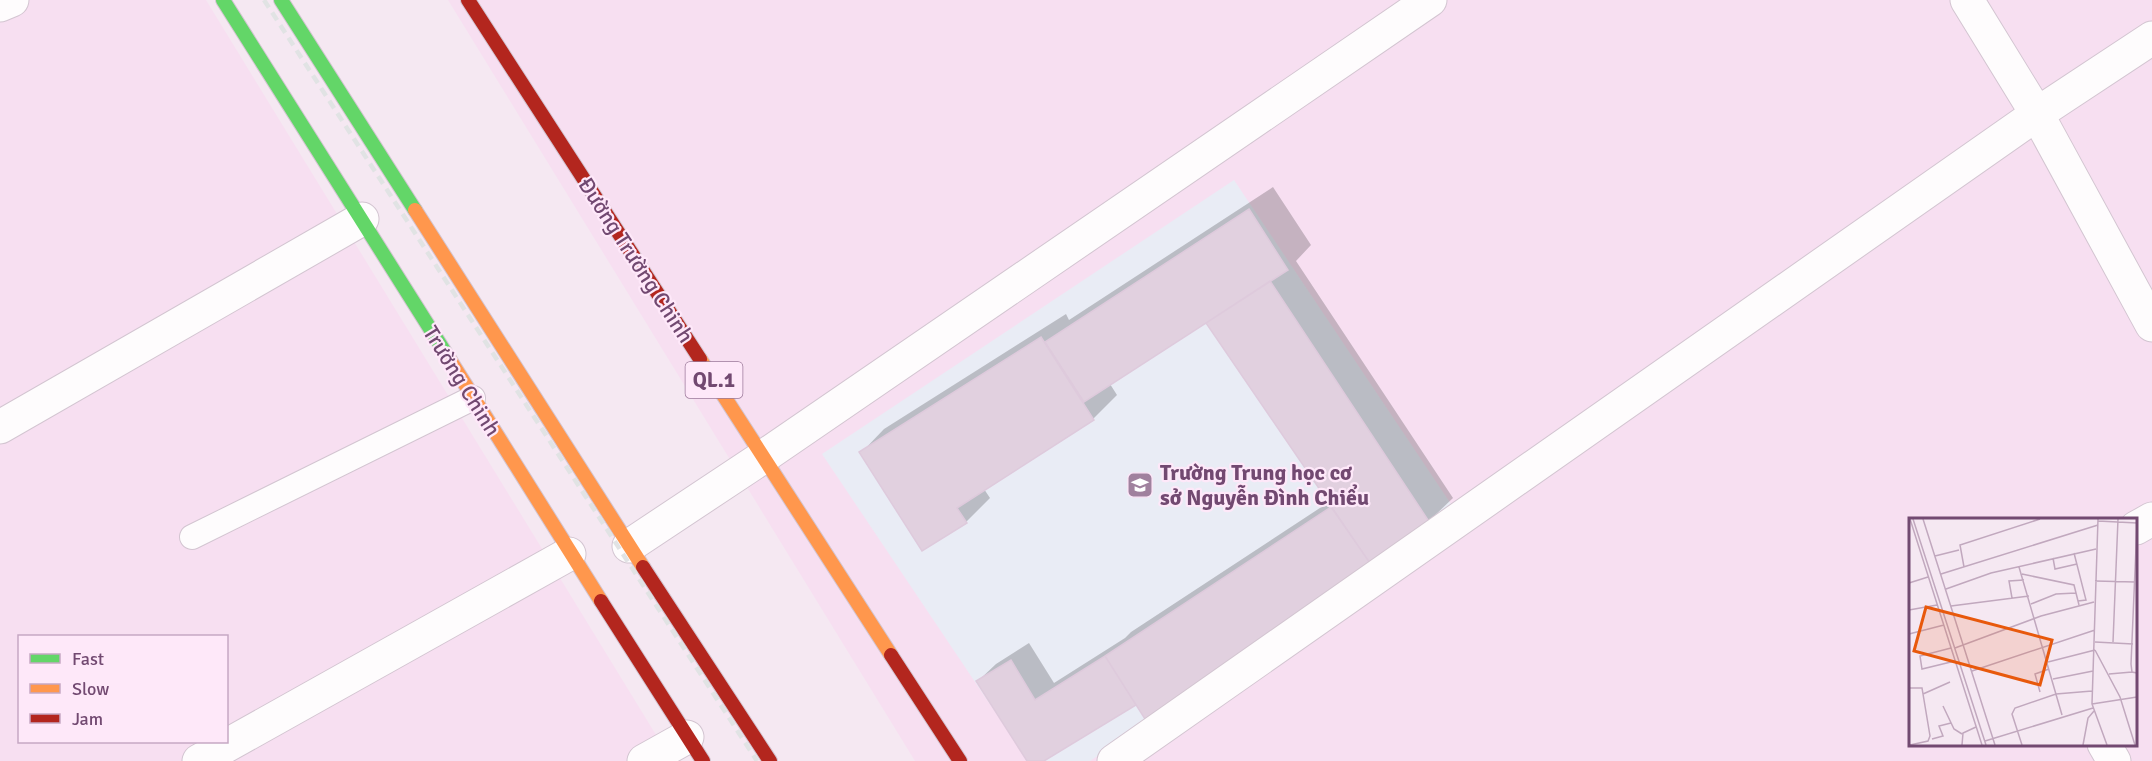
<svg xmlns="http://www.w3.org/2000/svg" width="2152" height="761" viewBox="0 0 2152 761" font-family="Signika,sans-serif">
<rect width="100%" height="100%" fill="#f5e8f2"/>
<path fill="#f7dff1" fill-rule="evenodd" d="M0,0h206l466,761h-672zM20,636h206v106h-206z
M448,0h1704v761h-1237zM1910,520h226v224h-226z"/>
<path fill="#e9ecf5" d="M1234,180l225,336 -369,245h-62l-206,-307z"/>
<path fill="#0003" d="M1273,187l38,58 -15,16 157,237 -24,23 -58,43 -235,139 -95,58h-13l-50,-80 18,-17 33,-21 25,40 71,-45 6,-6 198,-130 -122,-181 -97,63 7,11 -24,24 -109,70 6,9 -24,24 -44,27 -61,-96 23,-24 182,-115 3,6z"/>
<path fill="#e1d0df" stroke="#decadc" stroke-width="1.5" d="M1249,209l39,61 -204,132 -39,-60z
M1270,281l160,242 -58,43 -166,-243z
M1041,337l53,83 -137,88 10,15 -45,28 -63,-99z
M1331,507l41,59 -227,153 -40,-63z
M1105,656l31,49 -92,56h-17l-51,-80 35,-21 24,40z"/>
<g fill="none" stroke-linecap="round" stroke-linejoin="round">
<g stroke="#d3c5d1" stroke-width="26">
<path id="lane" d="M192,537l281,-139"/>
</g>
<g stroke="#d3c5d1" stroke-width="35">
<path id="street" d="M1967,0l70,114 115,211
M0,5l12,-5
M0,427l362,-208
M2136,528l16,-9
M629,546l134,-89 667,-457
M2104,744l10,17
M199,761l370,-207
M644,761l43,-24
M1114,761l923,-647 115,-76"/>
</g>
<g stroke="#d3c5d1" stroke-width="16">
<path id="fast" d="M223,0l225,357
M281,0l134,210"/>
</g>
<g stroke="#d3c5d1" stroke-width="16">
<path id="slow" d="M415,210l228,357
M448,357l153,244
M700,359l191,296"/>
</g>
<g stroke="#d3c5d1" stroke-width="16">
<path id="jam" d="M468,0l232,359
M643,567l127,194
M601,601l102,160
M891,655l69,106"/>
</g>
<use href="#lane" stroke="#fefcfd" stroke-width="24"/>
<use href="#street" stroke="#fefcfd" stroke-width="33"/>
<use href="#fast" stroke="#63d668" stroke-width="14"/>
<use href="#slow" stroke="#ff974d" stroke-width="14"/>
<use href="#jam" stroke="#b3261e" stroke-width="14"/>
<path stroke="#e1e3e4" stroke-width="4.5" stroke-dasharray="9 6" stroke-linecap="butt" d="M264,0l493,761"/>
</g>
<defs>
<g id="school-square" transform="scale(1.35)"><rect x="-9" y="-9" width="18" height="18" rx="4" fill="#a0819e" stroke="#fee8f9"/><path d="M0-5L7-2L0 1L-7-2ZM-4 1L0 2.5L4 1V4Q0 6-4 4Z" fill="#fff"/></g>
</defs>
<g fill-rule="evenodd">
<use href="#school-square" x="1140" y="485"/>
</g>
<g text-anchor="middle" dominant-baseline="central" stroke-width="4.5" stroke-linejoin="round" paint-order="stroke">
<rect fill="#fee8f9" stroke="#9c799a" stroke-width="1.5" x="685.5" y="362" width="57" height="36" rx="4.5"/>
<g font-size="21" font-weight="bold" fill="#724971">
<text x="714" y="380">QL.1</text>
</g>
<g font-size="22" fill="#724971" stroke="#fee8f9">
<text transform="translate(636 260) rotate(57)">Đường Trường Chinh</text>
<text transform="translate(462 381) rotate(58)">Trường Chinh</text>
</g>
<g font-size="22" font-weight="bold" fill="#724971" stroke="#fee8f9" text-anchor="start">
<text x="1160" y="472">Trường Trung học cơ<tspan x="1160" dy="25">sở Nguyễn Đình Chiểu</tspan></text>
</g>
</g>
<g transform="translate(1909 518)">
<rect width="228" height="228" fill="#f5e8f2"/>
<path fill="none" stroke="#c1a8be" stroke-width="1.5" d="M1,1l72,226M4,1l73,226M14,1l72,226M189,1l-6,185 15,41M189,3l39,2M228,6l-6,140 1,8 5,1M165,35l12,47 -8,1M26,38l24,-6M144,40l2,11 22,-5M55,49l-4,-22 80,-26M110,49l43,148M32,56l157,-49M113,56l52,11 5,20M186,63l40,1M0,65l19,-6M37,71l45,-16 105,-24M103,80l-3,-17 15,-1M122,86l25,-10 20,-1M42,88l78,-10M0,92l28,-5M0,116l35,-9M186,124l38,2M204,124l5,-123M42,130l-31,8 2,13 33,-8M46,130l86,-32 53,-14M186,132l25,47 15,48M139,144l47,-12M63,153l123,-41M200,156l23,-2M144,161l40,-8M0,170h13l8,48 -2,5 -18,4M131,174l-5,-18 14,-5M14,176l27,-12M183,186l45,-7M34,188l11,23 8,5M23,221l11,-3 -4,-10 12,-3M76,223l108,-33M53,227l1,-12 13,-6M113,227l-10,-31 3,-6 41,-14 36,-3M174,227l5,-27 6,-7"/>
<path fill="#e8590c" fill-opacity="0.15" stroke="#e8590c" stroke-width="3" d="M17,89l126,33 -12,45 -126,-34z"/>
<rect width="228" height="228" fill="none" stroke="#724971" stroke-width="3"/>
</g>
<rect x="18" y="635" width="210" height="108" fill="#fee8f9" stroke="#c6a8c3" stroke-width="1.5"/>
<rect x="30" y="654" width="30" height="9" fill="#63d668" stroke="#c6a8c3" stroke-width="1.5"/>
<text x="72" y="665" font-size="18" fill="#724971">Fast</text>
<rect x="30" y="684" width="30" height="9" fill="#ff974d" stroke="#c6a8c3" stroke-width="1.5"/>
<text x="72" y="695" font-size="18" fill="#724971">Slow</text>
<rect x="30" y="714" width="30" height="9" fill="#b3261e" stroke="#c6a8c3" stroke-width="1.5"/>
<text x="72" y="725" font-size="18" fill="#724971">Jam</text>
</svg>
